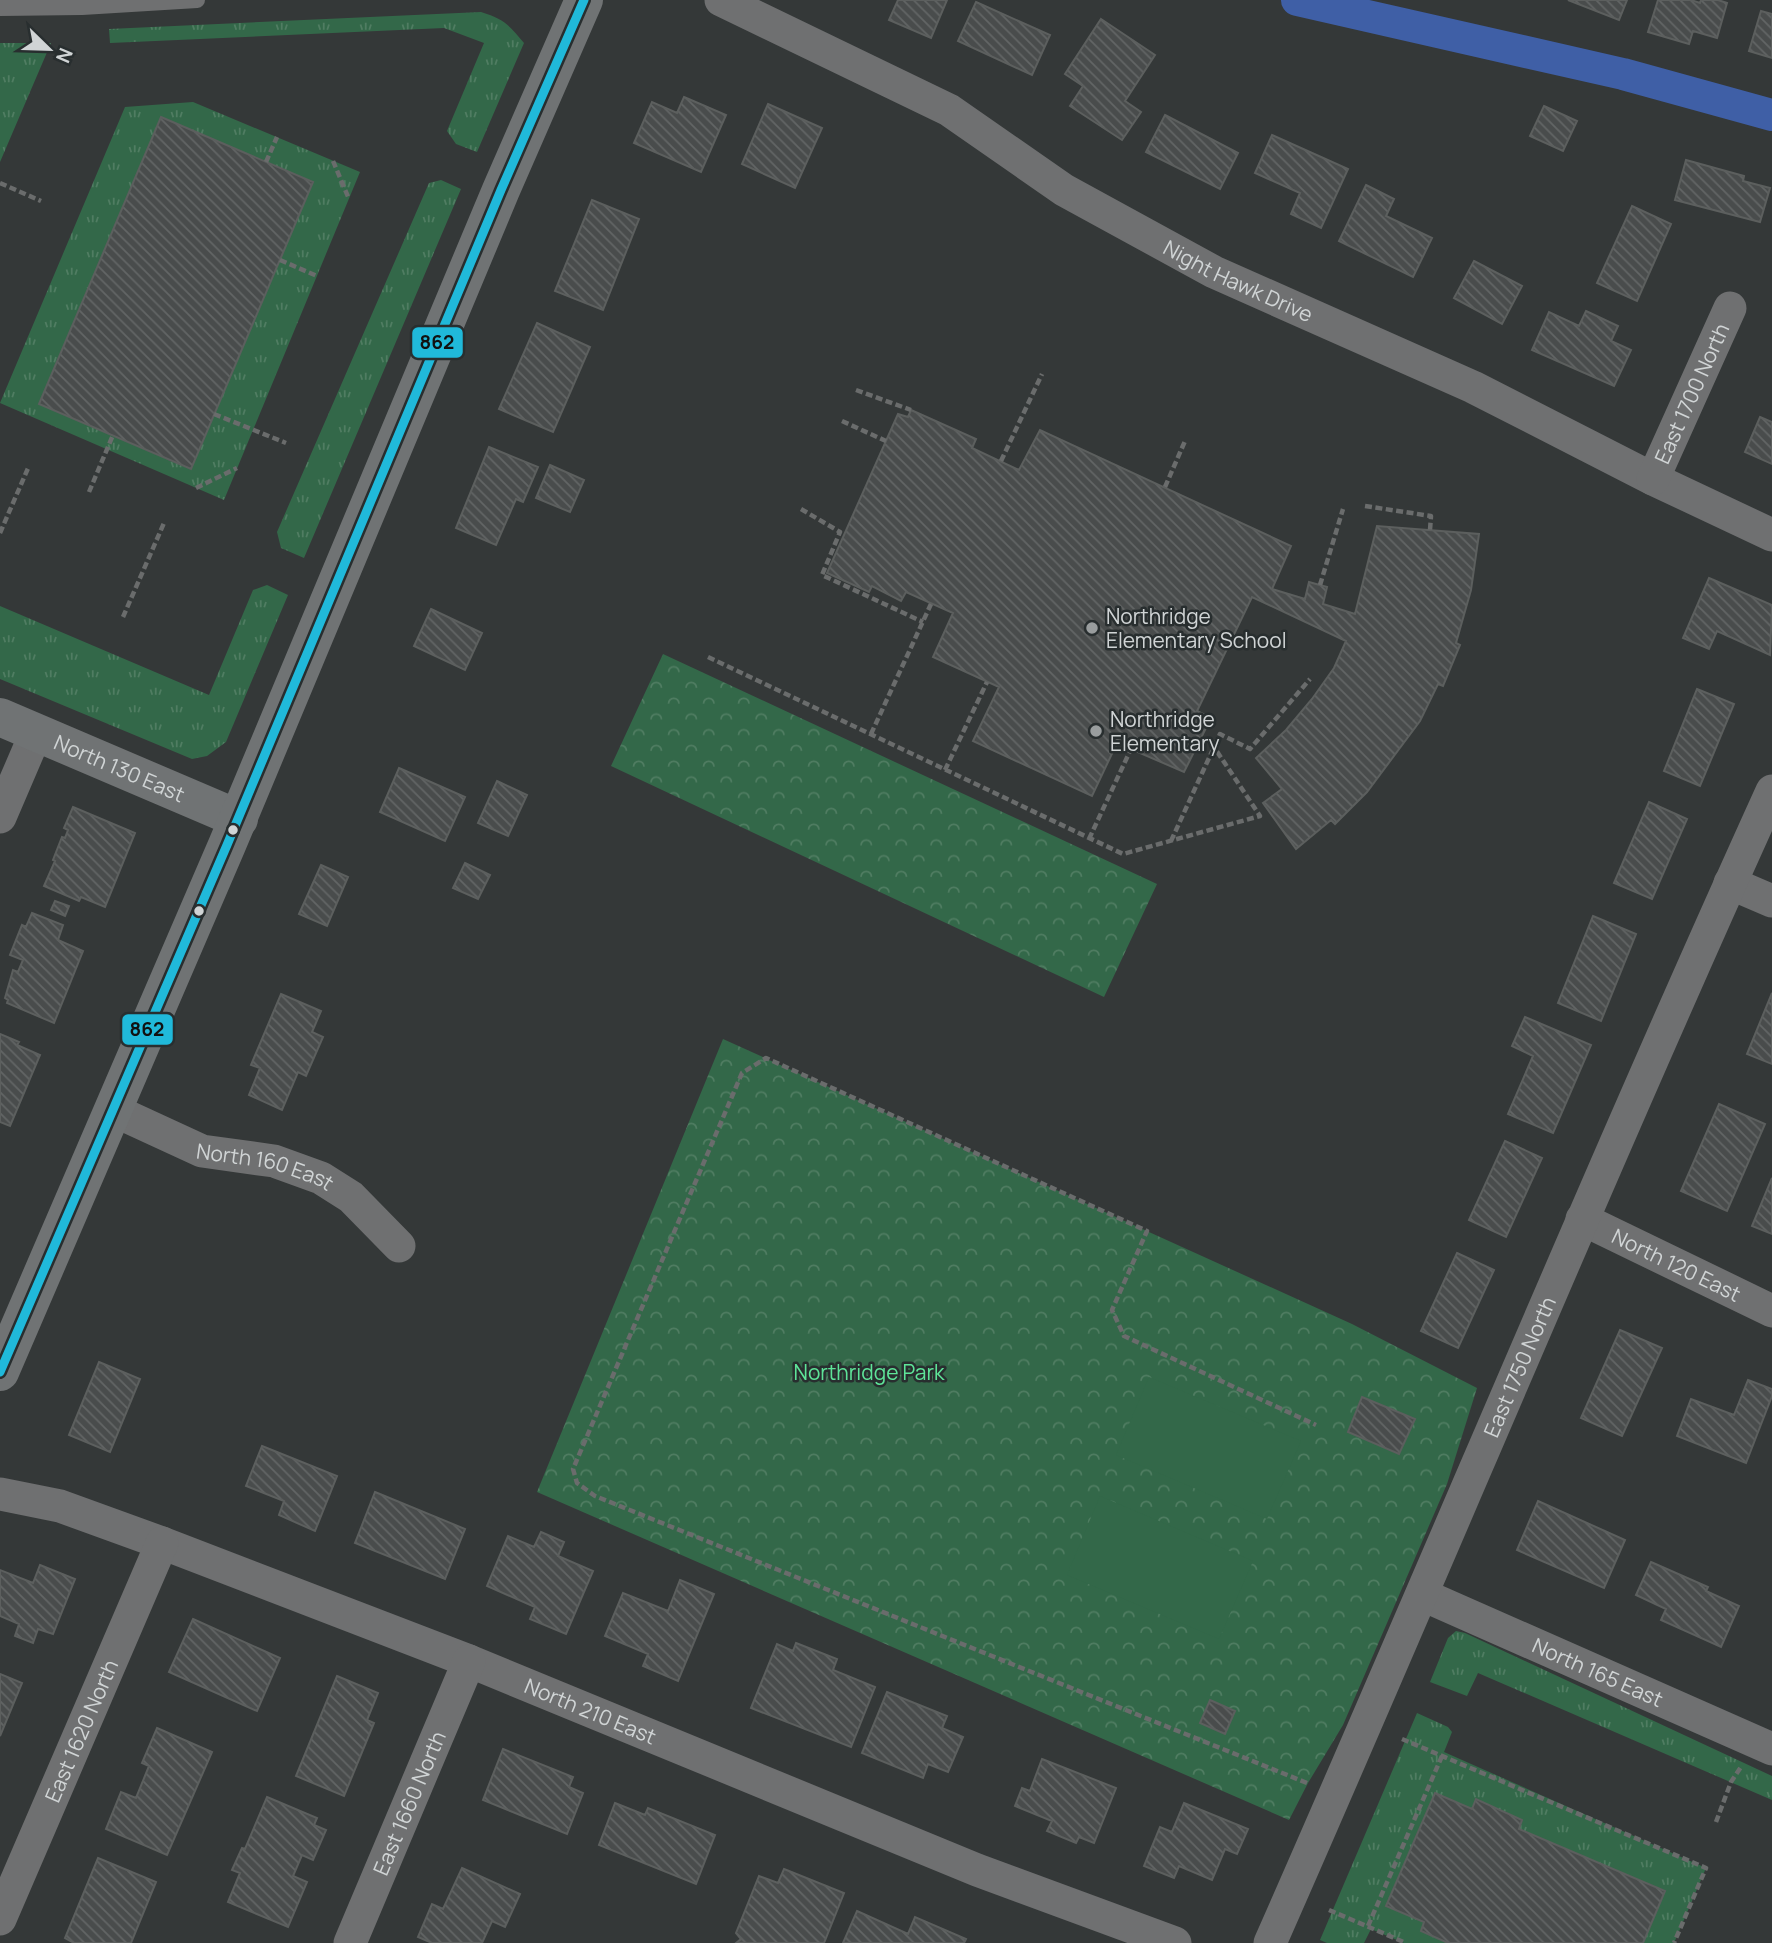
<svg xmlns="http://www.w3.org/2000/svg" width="1772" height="1943" viewBox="0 0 1772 1943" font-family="Manrope,sans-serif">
<defs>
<pattern id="grass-tufts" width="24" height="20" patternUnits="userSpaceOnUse" patternTransform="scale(1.75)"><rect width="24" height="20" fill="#336849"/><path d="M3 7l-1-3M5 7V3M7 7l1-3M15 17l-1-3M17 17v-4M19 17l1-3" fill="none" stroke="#507d62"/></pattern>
<pattern id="forest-crowns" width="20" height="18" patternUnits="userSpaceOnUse" patternTransform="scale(1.75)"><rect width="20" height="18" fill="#336849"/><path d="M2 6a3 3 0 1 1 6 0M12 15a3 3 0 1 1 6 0" fill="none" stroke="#507d62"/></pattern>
<pattern id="building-back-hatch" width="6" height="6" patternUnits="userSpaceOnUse" patternTransform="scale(1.75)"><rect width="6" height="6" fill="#494c4c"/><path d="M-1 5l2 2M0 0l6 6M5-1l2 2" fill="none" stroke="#626565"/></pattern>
</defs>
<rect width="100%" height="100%" fill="#343838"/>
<path fill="url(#grass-tufts)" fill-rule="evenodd" d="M481,12c23,7 28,13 43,31l-47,109 -21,-8 -9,-13 37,-88 -40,-15 -334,15 -1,-14z
M0,43h51l-51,119z
M193,102l167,70 -136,328 -224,-97 125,-296zM161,117l152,65 -123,287 -151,-65z
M441,180l20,9 -157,369 -23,-10 -4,-16 152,-349z
M267,585l21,10 -62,147 -19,14 -15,3 -192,-80v-73l209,89 44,-105z
M1456,1631l9,2 307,143v24l-294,-127 -11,23 -37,-14 18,-44z
M1417,1713l31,14 4,5 -8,20 262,116 -32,75h-270l-33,-14 -7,14h-37l-7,-3z"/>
<path fill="url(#forest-crowns)" d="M663,654l494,230 -53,113 -493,-231z
M723,1039l629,285 125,64 -30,96 -104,241 -35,58 -19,37 -752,-328z"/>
<path fill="#336849" d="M1149,1377l152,64 -34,78 -151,-64z
M1100,1496l153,65 -34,78 -152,-64z"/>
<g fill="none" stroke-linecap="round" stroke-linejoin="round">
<path stroke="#3f5fa6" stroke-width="32" d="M1297,0l326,74 149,41"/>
</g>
<path fill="url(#building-back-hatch)" stroke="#5c5f5e" stroke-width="2" d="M898,0h49l-16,38 -42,-18z
M1568,0h59l-8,20z
M1658,0h33l9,3 1,-3h17l9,3 -10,35 -24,-7 -4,13 -41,-12z
M976,2l74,33 -18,40 -74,-34z
M1761,11l11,3v44l-23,-7z
M1101,19l54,36 -30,46 16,11 -19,28 -52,-34 13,-20 -18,-12z
M684,97l42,18 -25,57 -67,-29 18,-41 25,11z
M768,104l54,24 -27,60 -53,-24z
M1544,106l33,15 -14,30 -33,-15z
M1165,115l73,38 -18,36 -74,-37z
M161,117l152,65 -122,287 -152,-65z
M1272,135l76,34 -27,59 -30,-14 9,-21 -45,-20z
M1686,160l58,16 -1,5 27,7 -10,34 -85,-22z
M1366,185l28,14 -8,17 46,22 -19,39 -74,-36z
M592,200l47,19 -36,91 -48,-19z
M1632,206l39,18 -34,77 -40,-18z
M1474,261l48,25 -20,38 -48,-26z
M1586,311l32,15 -7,15 20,9 -17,36 -82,-36 17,-38 30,14z
M537,323l53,24 -37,85 -54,-23z
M911,410l65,29 -4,9 47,22 21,-40 251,116 -19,43 33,10 4,-17 18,5 -4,17 32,10 22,-88 102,8 -8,56 -15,53 4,2 -17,41 -5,-2 -18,37 -53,71 -32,32 -4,-4 -35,29 -33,-46 19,-14 -26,-31 30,-28 26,-31 22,-31 12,-27 -94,-44 -55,114 14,7 -27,54 -67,-29 -25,53 -119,-55 26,-54 -66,-30 20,-44 -47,-21 -5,9 -29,-15 -3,6 -42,-19 71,-159 10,3z
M1760,417l12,5v42l-27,-12z
M489,447l49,20 -15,35 -7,-3 -20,46 -40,-17z
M550,465l34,15 -14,32 -34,-14z
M1709,578l63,27 -2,50 -53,-24 -8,18 -26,-11z
M431,609l51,24 -17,37 -51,-24z
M1697,689l37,15 -34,82 -36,-15z
M399,768l66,29 -20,44 -65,-29z
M497,781l30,14 -19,41 -30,-13z
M1649,802l38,17 -35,80 -38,-16z
M73,807l62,26 -30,74 -24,-10 -2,4 -35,-15 11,-25 -2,-1 9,-23 3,1 3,-8 -4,-2z
M465,863l25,12 -12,24 -25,-11z
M321,865l27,12 -21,49 -28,-12z
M55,901l14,5 -4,10 -14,-6z
M32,913l31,12 -5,15 25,11 -29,72 -47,-20 1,-3 -3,-2 8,-28 5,2 5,-12 -13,-5 12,-30 4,2z
M1593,916l43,18 -35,87 -43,-18z
M1772,993v71l-25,-10z
M281,994l40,17 -9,21 11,5 -17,39 -8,-4 -16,38 -33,-15 11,-27 -9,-3z
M1525,1017l66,28 -38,88 -45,-19 25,-58 -21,-10z
M0,1034l19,8 -2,3 23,10 -30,71 -10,-4z
M1719,1104l46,20 -38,87 -46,-20z
M1505,1141l37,17 -36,79 -37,-17z
M1772,1178v56l-20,-8z
M1457,1253l37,17 -36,78 -37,-17z
M1620,1330l42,18 -40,88 -41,-18z
M99,1362l41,17 -30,73 -41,-17z
M1748,1380l24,9v7l-26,67 -69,-27 14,-37 43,16z
M1362,1397l53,22 -16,35 -51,-22z
M262,1446l75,30 -22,55 -36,-16 5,-14 -38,-15z
M375,1492l90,37 -20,50 -90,-36z
M1538,1501l87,39 -21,48 -87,-38z
M541,1532l23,10 -6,14 35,15 -27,63 -36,-15 5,-12 -48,-21 21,-50 26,11z
M1651,1562l57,25 -2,4 33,15 -18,41 -60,-27 5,-11 -30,-14z
M40,1565l35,14 -22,55 -15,-5 -5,14 -18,-7 4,-12 -19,-8v-46l33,13z
M680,1580l34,14 -36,87 -35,-15 5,-12 -43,-18 18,-43 45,18z
M193,1619l87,39 -23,53 -88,-39z
M796,1643l41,16 -4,11 42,17 -24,60 -100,-39 26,-64 16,7z
M0,1674l22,9 -22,53z
M337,1676l41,17 -11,27 7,3 -30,73 -48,-20z
M887,1692l60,24 -5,12 21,9 -15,35 -20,-8 -5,14 -61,-25z
M1210,1700l25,11 -10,23 -25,-11z
M157,1728l55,24 -45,103 -61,-26 15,-37 15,6 13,-32 -7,-3z
M503,1749l70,28 -4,10 14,6 -16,41 -84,-34z
M1042,1759l74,29 -22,55 -15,-6 -3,6 -29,-12 5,-10 -37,-15 7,-18 8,3z
M1435,1793l37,16 4,-10 46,21 -3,9 146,62 -22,52h-195l-27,-12 3,-9 -38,-16z
M267,1797l50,21 -3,7 12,5 -13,30 -11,-5 -9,21 14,6 -19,45 -60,-25 12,-29 -8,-3 10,-22 3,1z
M615,1803l30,12 3,-7 67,27 -19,49 -97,-39z
M1184,1803l64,26 -11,25 -12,-5 -13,31 -33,-14 -5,12 -30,-12 16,-39 12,5z
M98,1858l58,24 -25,61h-57l-9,-5z
M462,1868l58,26 -15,33 -13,-6 -10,22h-50l-14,-6 14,-33 11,5z
M784,1869l60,24 -20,50h-88l5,-4 -5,-6 23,-57 19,7z
M857,1911l51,23 7,-17 51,22 -2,4h-121z"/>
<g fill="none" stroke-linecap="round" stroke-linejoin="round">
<path stroke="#6a6c6c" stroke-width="4.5" stroke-dasharray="7 3.5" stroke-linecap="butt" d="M333,161l16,38
M266,162l11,-25
M0,183l41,18
M280,260l37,16
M856,390l55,20
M214,414l72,29
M842,421l44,20
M1001,461l41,-87
M1165,487l20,-46
M196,488l41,-20
M89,492l24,-57
M1365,506l66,10 -1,14
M801,509l39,23 -18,43 101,47
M0,533l29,-67
M1320,585l23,-76
M123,617l41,-94
M708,657l415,197 137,-38 -46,-69
M871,734l60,-130
M945,770l42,-88
M1089,839l42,-90
M1171,841l49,-107 30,15 60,-70
M1402,1739l304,129 -32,75
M1307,1783l-712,-287 -18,-13 -4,-14 169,-396 24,-15 381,173 -35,79 12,26 192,89
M1716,1822l15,-40 10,-15
M1329,1910l77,33
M1368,1926l74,-170"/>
<path stroke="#6f7071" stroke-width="16" d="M0,8l82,-1 115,-7"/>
<g stroke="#6f7071" stroke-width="33">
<path id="s1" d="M721,0l228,110 115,80 150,82 259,115 180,92 119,56"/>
<path id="s2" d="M1653,479l77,-171"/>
<path d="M0,817l36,-84"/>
<path d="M1730,883l42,18"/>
<path id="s3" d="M113,1110l89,41 72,10 47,17 30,19 48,49"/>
<path id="s4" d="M1582,1219l190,92"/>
<path id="s5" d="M0,1494l60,12 102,37 307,118 508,209 198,73"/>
<path id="s6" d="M1423,1595l349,154"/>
<path id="s7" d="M0,1919l162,-376"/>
<path id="s8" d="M350,1943l119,-282"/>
<path id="s9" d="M1270,1943c169,-383 329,-771 502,-1152"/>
</g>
<g stroke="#707374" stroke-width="38">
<path id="s10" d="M0,717l239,102"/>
<path d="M0,1372l227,-527 274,-655 83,-190"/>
</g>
<g stroke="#282e2f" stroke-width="14">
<path id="bus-1" d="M0,1372l227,-527 274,-655 83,-190"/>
</g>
<use href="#bus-1" stroke="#20b9da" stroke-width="9"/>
</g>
<g fill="#999d9e" stroke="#282e2f" stroke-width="2.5">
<circle cx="1092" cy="628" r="7"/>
<circle cx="1096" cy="731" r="7"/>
</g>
<g fill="#d0d4d5" stroke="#282e2f" stroke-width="2.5">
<circle cx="233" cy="830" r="6"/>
<circle cx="199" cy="911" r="6"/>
</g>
<g text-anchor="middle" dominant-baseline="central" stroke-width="5" stroke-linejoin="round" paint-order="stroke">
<g font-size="21" fill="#d0d4d5" stroke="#282e2f">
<text stroke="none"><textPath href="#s1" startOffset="590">Night Hawk Drive</textPath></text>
<text stroke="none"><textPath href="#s2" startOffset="94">East 1700 North</textPath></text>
<text stroke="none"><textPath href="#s10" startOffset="130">North 130 East</textPath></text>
<text stroke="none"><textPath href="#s3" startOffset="163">North 160 East</textPath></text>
<text stroke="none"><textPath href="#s4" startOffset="105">North 120 East</textPath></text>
<text stroke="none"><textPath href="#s9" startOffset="628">East 1750 North</textPath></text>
<text stroke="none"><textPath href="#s6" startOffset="191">North 165 East</textPath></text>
<text stroke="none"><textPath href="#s5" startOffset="630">North 210 East</textPath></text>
<text stroke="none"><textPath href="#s7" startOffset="205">East 1620 North</textPath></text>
<text stroke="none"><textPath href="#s8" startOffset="152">East 1660 North</textPath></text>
</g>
<g font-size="21" fill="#d0d4d5" stroke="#282e2f" text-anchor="start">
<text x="1106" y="616">Northridge<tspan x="1106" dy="24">Elementary School</tspan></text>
<text x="1110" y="719">Northridge<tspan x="1110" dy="24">Elementary</tspan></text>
</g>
<g font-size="21" fill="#5ee498" stroke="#282e2f">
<text x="869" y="1372">Northridge Park</text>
</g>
</g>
<g stroke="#282e2f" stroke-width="2.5">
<rect x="411" y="326" width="53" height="33" rx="7" fill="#20b9da"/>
<rect x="121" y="1013" width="53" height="33" rx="7" fill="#20b9da"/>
</g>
<g font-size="19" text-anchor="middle" font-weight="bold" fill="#111">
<text x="437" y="349">862</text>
<text x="147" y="1036">862</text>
</g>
<g transform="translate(49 49) rotate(113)" stroke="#282e2f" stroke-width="5" paint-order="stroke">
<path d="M0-5L12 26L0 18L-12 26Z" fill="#d0d4d5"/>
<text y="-10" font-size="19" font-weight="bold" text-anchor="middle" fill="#d0d4d5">N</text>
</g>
</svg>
